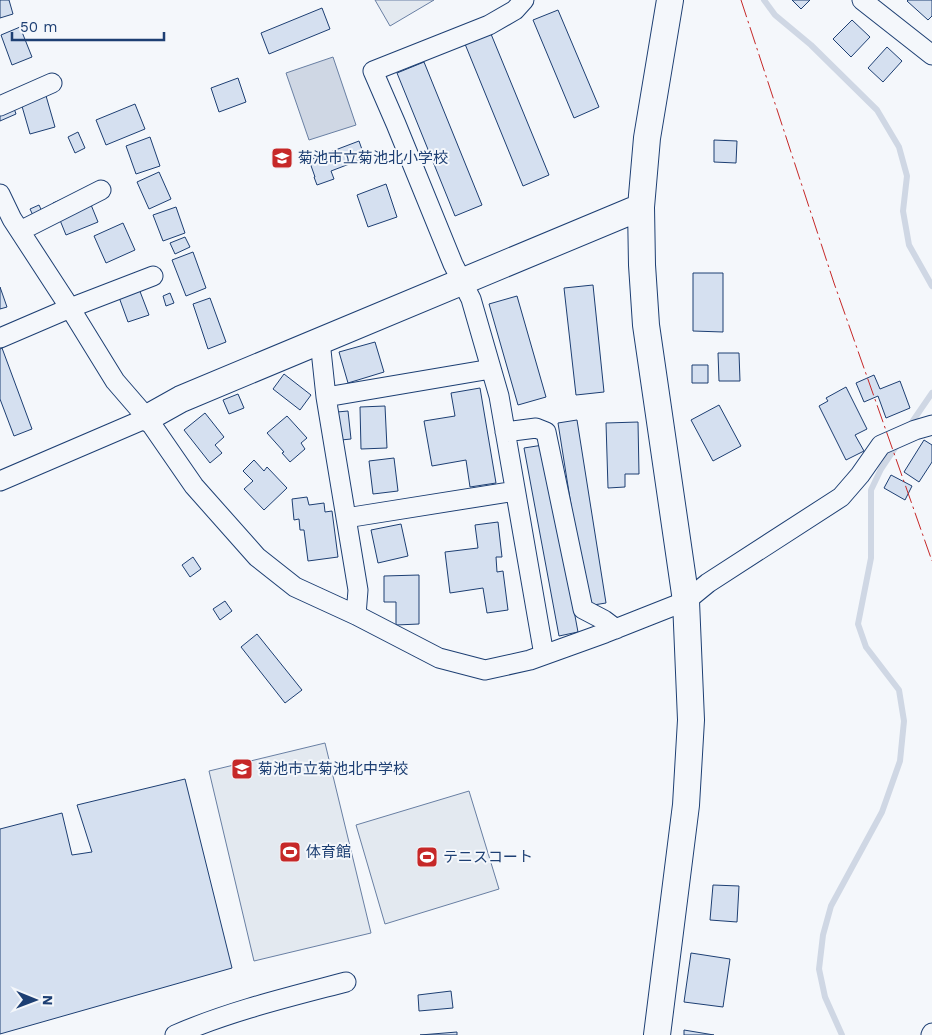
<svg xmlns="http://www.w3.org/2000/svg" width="932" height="1035" viewBox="0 0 932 1035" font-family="'Work Sans','Noto Sans JP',sans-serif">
<rect width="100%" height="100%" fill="#f4f7fb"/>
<path fill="#e3e9f0" stroke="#687fa3" d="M375,0h59l-44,26z
M325,743l46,190 -117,28 -45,-190z
M469,791l30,98 -114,35 -29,-99z"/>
<path fill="#cfd7e4" stroke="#687fa3" d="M333,57l23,68 -47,15 -23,-67z"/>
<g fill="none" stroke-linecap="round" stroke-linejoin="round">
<path stroke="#cfd7e4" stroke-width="6" d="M764,0l11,15 36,30 66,65 22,37 8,29 -4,35 6,34 23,41
M908,428l24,-35
M842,1035l-17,-38 -6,-28 4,-34 8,-29 51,-94 18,-51 4,-40 -5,-31 -33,-43 -8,-23 13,-66v-68l10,-21 18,-27"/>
</g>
<path fill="#d5e0f0" stroke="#1d3f73" d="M0,0h9l4,14 -13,4z
M792,0h18l-9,9z
M908,0h24v16l-4,4 -21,-19z
M322,8l8,21 -61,25 -8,-21z
M558,10l41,97 -25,11 -41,-98z
M852,20l18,17 -19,20 -18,-18z
M20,27l12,30 -20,8 -11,-30z
M491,34l58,141 -26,11 -58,-142z
M887,47l15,14 -19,21 -15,-14z
M424,62l58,143 -27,11 -58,-143z
M238,78l8,24 -27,10 -8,-24z
M42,82l13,45 -25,7 -13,-45z
M10,97l6,17 -16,7v-20z
M135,104l10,25 -39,16 -10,-25z
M78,132l7,16 -10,5 -7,-16z
M150,137l10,29 -24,8 -10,-28z
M714,140l23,1 -1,22 -22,-1z
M359,141l6,17 -34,13 3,8 -17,6 -3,-8h1l-6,-17z
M159,172l12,27 -22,10 -12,-27z
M386,184l11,33 -29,10 -11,-32z
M85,190l13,32 -32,13 -13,-32z
M39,205l7,15 -9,4 -7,-15z
M176,207l9,26 -22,8 -10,-26z
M123,223l12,27 -29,13 -12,-27z
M185,237l5,10 -15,7 -5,-11z
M193,252l13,36 -20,8 -14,-36z
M693,273h30v59l-30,-1z
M136,281l13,34 -21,7 -12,-33z
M593,285l11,107 -28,3 -12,-107z
M0,287l7,20 -7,2z
M170,293l4,10 -8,3 -3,-10z
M517,296l29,101 -28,8 -29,-101z
M210,298l16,44 -18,7 -15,-45z
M375,342l9,30 -36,11 -9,-31z
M2,348l30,81 -18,7 -14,-37v-50z
M718,353h21l1,28h-21z
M692,365h16v18h-16z
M284,374l27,21 -11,15 -27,-21z
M874,375l6,14 20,-8 10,27 -24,10 -8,-22 -14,6 -8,-19z
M846,387l21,42 -12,6 9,16 -18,9 -27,-54 9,-5 -2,-3z
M480,388l16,95 -26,4 -4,-27 -34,6 -8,-45 31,-5 -4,-23z
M238,394l6,14 -15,6 -6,-14z
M719,405l22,41 -28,15 -22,-41z
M385,406l2,42 -26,1 -1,-42z
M348,411l3,28 -10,1 -4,-28z
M205,413l19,24 -9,8 7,8 -12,10 -26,-33z
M287,416l20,22 -6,5 4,6 -15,13 -8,-9 2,-1 -17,-19z
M577,420l29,183 -19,3 -29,-183z
M638,422l1,52h-14v13l-17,1 -2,-65z
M924,440l8,5v17l-13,20 -15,-10z
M543,445l35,187 -19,4 -35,-188z
M394,458l4,33 -25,3 -4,-33z
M254,460l10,11 3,-4 20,21 -23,22 -20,-21 9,-8 -10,-10z
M891,475l21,11 -7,14 -21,-12z
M307,497l2,8 15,-2 1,9 7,-1 6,46 -30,4 -4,-31h-4l-1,-11 -5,1 -2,-21z
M498,522l4,35h-6l1,15 6,-1 5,39 -21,3 -4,-25 -33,5 -5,-41 33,-4 -3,-23z
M401,524l7,32 -30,7 -7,-33z
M193,557l8,12 -11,8 -8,-12z
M419,575v49l-23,1v-23h-12v-26z
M225,601l7,10 -12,9 -7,-11z
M257,634l45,56 -17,13 -44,-56z
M185,779l47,189 -232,66v-205l62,-16 10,42 20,-3 -15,-47z
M713,885l26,1 -2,36 -27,-2z
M691,953l39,6 -7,48 -39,-5z
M451,991l2,17 -34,3 -1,-16z
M684,1030l30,5h-30z
M457,1032v3h-37z"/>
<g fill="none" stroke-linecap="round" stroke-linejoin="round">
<g stroke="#1d3f73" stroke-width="21">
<path id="street" d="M524,0l-9,10 -26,15 -116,46 23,53 57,140 18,35 28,97 45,259
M862,0l70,55
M0,106l52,-23
M0,194l12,25 58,89 45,73 32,37 47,68 63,71 38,30 61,28 83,43 46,12 45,-10 75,-27 81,-32 22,-18 133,-86 19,-22 21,-30 34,-15 17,-5
M20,231l81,-41
M0,338l70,-30 83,-32
M320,341l6,56 32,193 -2,25
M326,397l165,-28
M505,432l31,-4 10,4 37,177 21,11 12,9
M0,481l147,-63
M346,518l169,-27
M175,1035c55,-24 114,-38 171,-53
M931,1035l1,-2"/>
</g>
<g stroke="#1d3f73" stroke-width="28">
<path id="secondary" d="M147,418l34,-19 460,-192
M657,1035l29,-230 5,-85 -5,-119 -40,-276 -4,-60 -1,-58 6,-69 23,-138"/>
</g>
<use href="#street" stroke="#f4f7fb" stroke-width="19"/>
<use href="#secondary" stroke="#f4f7fb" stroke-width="26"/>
<path stroke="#c62828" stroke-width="1" stroke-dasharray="18 4 2.5 4" stroke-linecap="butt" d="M741,0l93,283 98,278"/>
</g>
<defs>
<g id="school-square" transform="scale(1.125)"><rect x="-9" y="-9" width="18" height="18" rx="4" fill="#c62828" stroke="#f4f7fb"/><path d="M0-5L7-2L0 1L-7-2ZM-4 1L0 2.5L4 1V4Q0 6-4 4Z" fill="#fff"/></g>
<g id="stadium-square" transform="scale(1.125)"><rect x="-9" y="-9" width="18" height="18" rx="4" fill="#c62828" stroke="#f4f7fb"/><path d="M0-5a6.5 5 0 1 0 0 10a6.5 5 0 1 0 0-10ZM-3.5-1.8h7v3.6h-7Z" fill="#fff"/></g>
</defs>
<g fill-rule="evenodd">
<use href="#school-square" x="282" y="158"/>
<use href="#school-square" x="242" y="769"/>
<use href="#stadium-square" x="290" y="852"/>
<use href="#stadium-square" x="427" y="857"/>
</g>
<g text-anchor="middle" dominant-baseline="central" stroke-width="4" stroke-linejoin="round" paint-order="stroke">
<g font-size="15" fill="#1d3f73" stroke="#f4f7fb" text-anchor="start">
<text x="298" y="158">菊池市立菊池北小学校</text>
<text x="258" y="769">菊池市立菊池北中学校</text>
<text x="306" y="852">体育館</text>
<text x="443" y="857">テニスコート</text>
</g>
</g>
<g transform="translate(35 1000) rotate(91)" stroke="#f4f7fb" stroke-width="4" paint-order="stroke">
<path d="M0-4L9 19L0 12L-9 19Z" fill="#1d3f73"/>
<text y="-8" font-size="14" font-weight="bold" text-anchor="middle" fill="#1d3f73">N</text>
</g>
<path d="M12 32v8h152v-8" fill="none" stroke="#1d3f73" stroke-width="2.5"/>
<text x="20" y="32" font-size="15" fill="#1d3f73" stroke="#f4f7fb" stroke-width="4" paint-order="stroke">50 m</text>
</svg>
